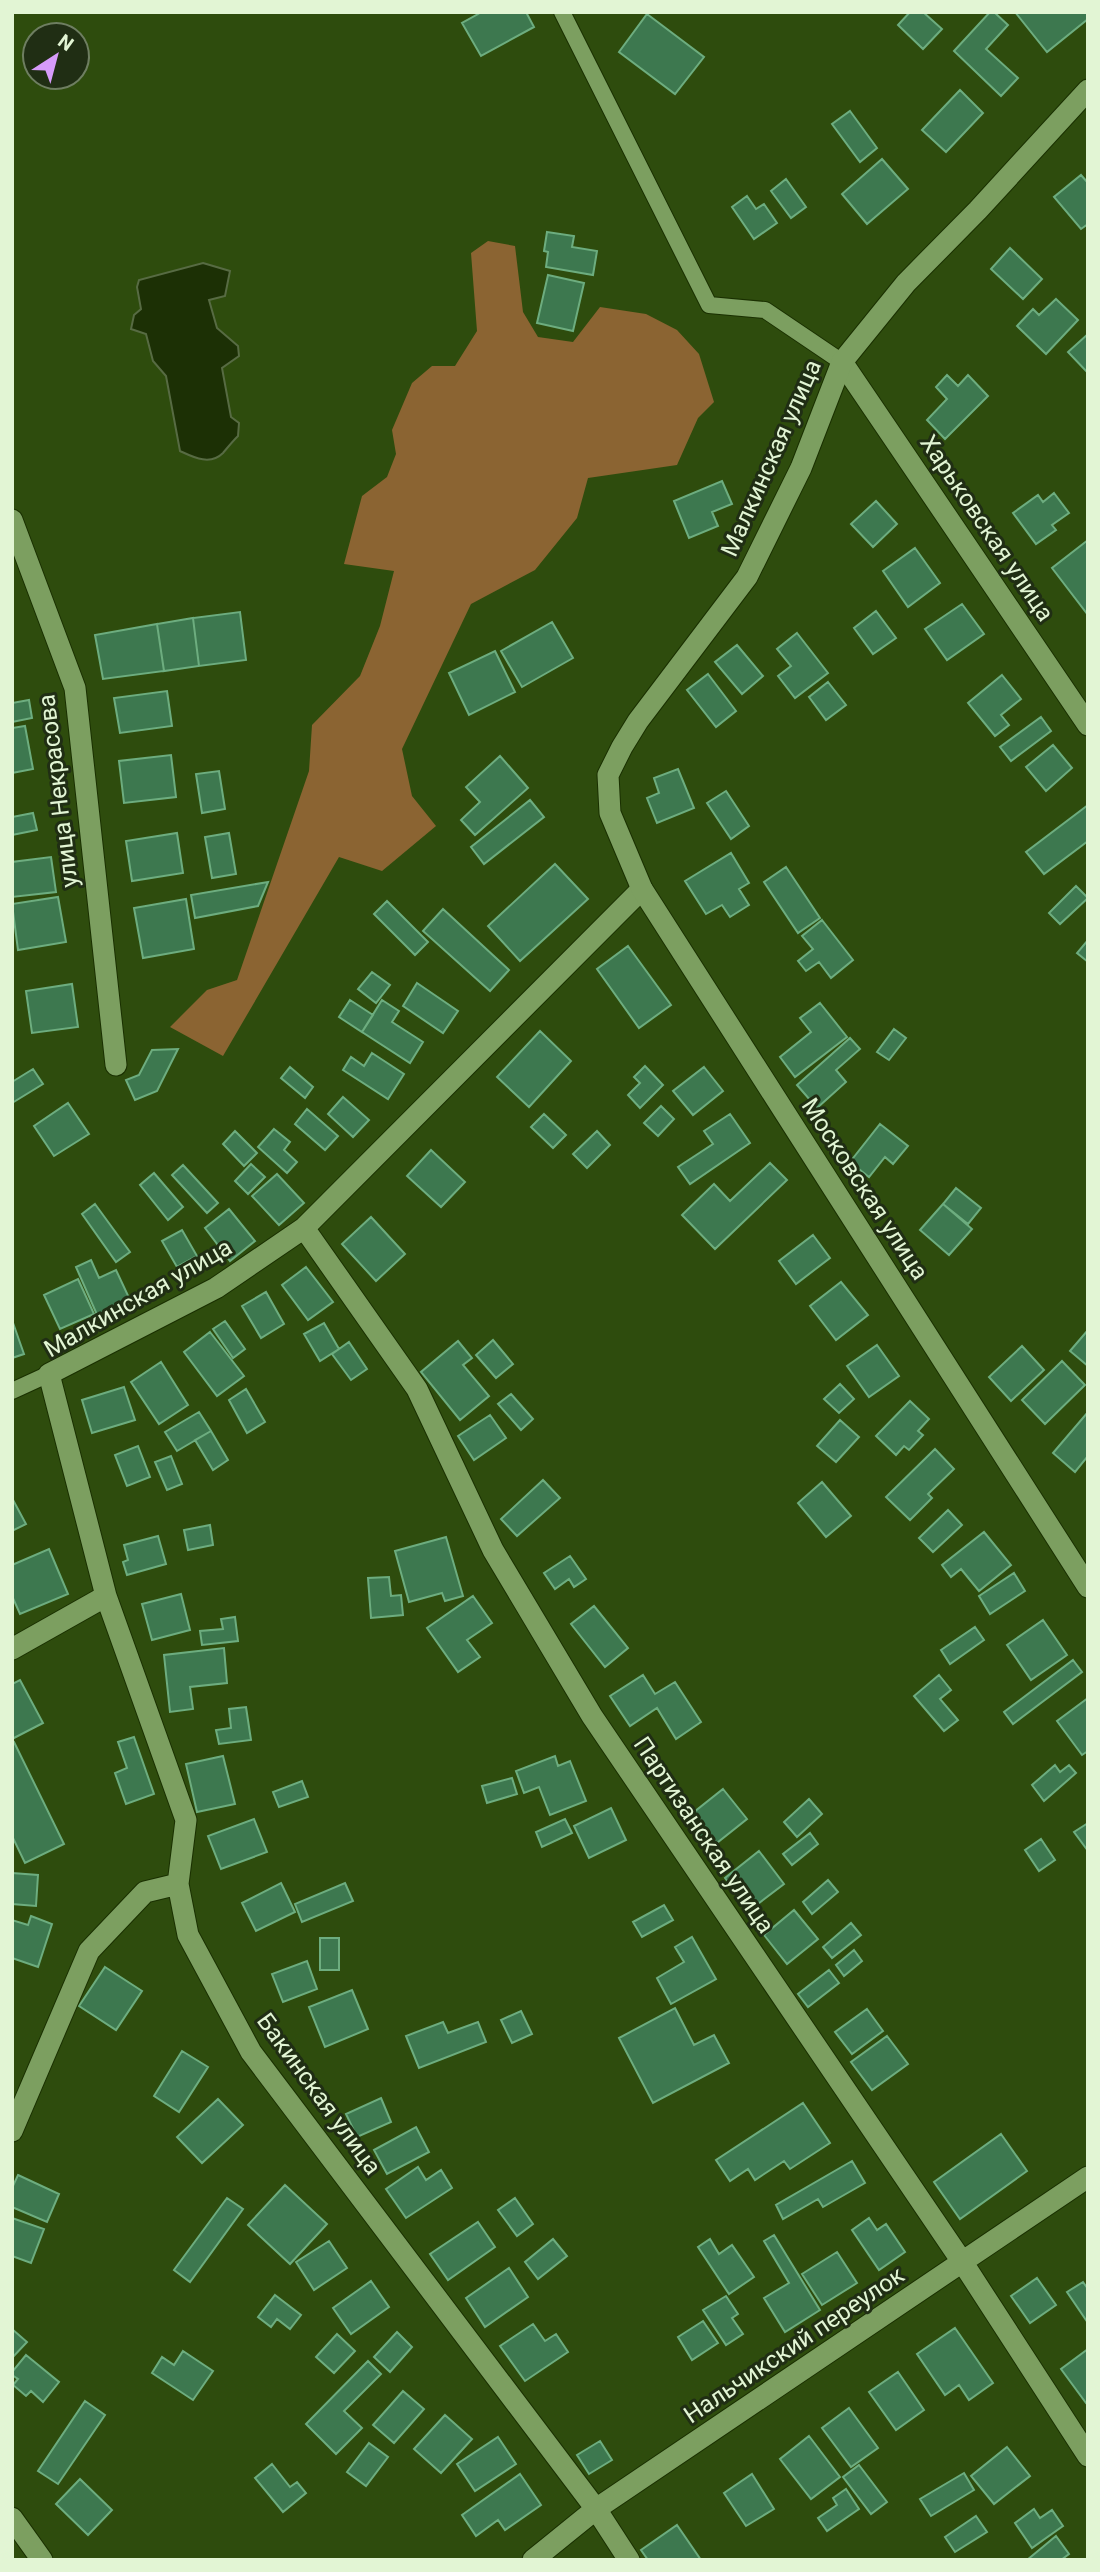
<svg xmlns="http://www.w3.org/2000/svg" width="1100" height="2572" viewBox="0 0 1100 2572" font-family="Roboto,sans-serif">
<rect width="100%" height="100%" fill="#2e4c0d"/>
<path fill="#8b6432" d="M488,241l27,5 8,66 15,25 35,5 27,-35 46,7 31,16 22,24 15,48 -16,16 -21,47 -89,13 -11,40 -42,52 -64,34 -69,145 10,47 24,30 -54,45 -43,-14 -116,199 -53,-29 37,-37 30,-10 72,-209 3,-46 48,-49 20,-50 14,-55 -50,-7 18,-68 25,-19 9,-23 -4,-24 20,-47 20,-17h23l22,-35 -6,-78z"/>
<path fill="#1c3005" stroke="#576b43" stroke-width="2" d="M203,263l27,8 -5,25 -16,4 8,28 21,18 1,10 -17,12 9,49 8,6 -1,13c-6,6 -10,11 -15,17 -13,13 -30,4 -43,-2l-14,-75 -13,-15 -7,-27 -15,-5 3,-14 7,-6 -4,-22 2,-7z"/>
<path fill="#3d784f" stroke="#6dad7f" stroke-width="2" d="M476,12h50l8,15 -53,29 -19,-33 16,-9z
M910,12h13l19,17 -19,20 -25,-24z
M990,12h4l14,13 -22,24 32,29 -17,18 -47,-45z
M1015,12h73v7l-41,33z
M647,14l57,43 -29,37 -56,-42z
M960,90l23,23 -37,39 -24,-22z
M850,111l27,37 -17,14 -28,-38z
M882,159l26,30 -41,35 -25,-30z
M1081,175l7,8v41l-7,5 -27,-32z
M786,179l20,28 -15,11 -20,-27z
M747,196l9,13 8,-5 13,19 -23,16 -22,-32z
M547,232l27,4 -2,11 25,4 -4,24 -47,-8 2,-15 -4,-1z
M1010,248l32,31 -19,20 -32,-30z
M548,275l36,8 -11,48 -36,-8z
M1056,299l22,21 -32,34 -29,-28 16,-17 6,6z
M1088,334v39l-20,-21z
M947,375l11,11 10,-11 20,21 -43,43 -18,-19 20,-21 -11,-12z
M722,481l10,23 -20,8 6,14 -29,12 -15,-37z
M1054,493l15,20 -17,12 4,5 -20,14 -23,-31 25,-18 5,7z
M876,501l21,23 -24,23 -22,-23z
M1088,540v75l-36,-47z
M915,548l25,35 -32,24 -25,-36z
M962,604l22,30 -37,26 -22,-31z
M876,611l20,27 -23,16 -19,-26z
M240,612l6,48 -47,6 -6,-48z
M193,618l6,48 -35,5 -7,-47z
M552,622l21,36 -51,29 -21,-36z
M157,624l7,47 -61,8 -8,-44z
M797,633l31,40 -33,25 -17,-22 13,-10 -14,-17z
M737,645l26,31 -21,18 -27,-32z
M495,651l20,41 -46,23 -20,-42z
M708,674l28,37 -20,16 -29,-37z
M1002,675l19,24 -20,16 8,10 -14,11 -27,-33z
M828,682l18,23 -20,15 -17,-23z
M167,691l5,35 -52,7 -6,-35z
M29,700l3,18 -20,4v-19z
M1041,717l10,14 -40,30 -11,-14z
M25,726l8,43 -21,4v-45z
M1053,745l19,23 -26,23 -20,-24z
M171,755l5,42 -52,6 -5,-42z
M500,756l28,32 -53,47 -14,-15 19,-18 -14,-15z
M678,769l16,39 -37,15 -10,-25 12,-5 -5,-15z
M219,771l6,38 -23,4 -6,-39z
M726,791l23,35 -18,13 -24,-36z
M530,800l14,17 -60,47 -13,-17z
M1088,805v36l-44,33 -18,-22z
M33,813l4,17 -25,5v-18z
M177,833l6,40 -51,8 -6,-40z
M229,833l7,41 -24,4 -7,-41z
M731,853l18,30 -10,6 10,16 -19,12 -8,-12 -16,9 -21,-33z
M51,857l5,35 -44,5v-35z
M555,864l33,35 -68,62 -32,-35z
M786,867l34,51 -22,15 -34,-51z
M268,882l-10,24 -63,12 -4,-23z
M1076,886l12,12 -28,26 -11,-11z
M58,897l8,45 -48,8 -6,-46z
M186,899l8,50 -51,9 -9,-50z
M387,901l41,41 -13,13 -41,-41z
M443,909l66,61 -19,21 -67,-60z
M822,920l31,40 -22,18 -12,-16 -13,9 -8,-10 15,-12 -11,-13z
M1088,940v22l-11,-9z
M628,946l43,59 -32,23 -42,-59z
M372,972l18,13 -14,18 -18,-14z
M417,983l41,28 -15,22 -40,-27z
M72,984l6,43 -46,6 -6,-42z
M350,1000l23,15 -11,17 -23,-15z
M382,1000l17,11 -7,11 31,20 -13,21 -48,-31z
M820,1003l27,34 -52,40 -15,-20 31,-25 -11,-14z
M894,1029l12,9 -17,22 -12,-8z
M540,1031l31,30 -42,46 -32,-30z
M850,1038l10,11 -24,21 10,12 -29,26 -20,-23z
M178,1049l-21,42 -22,9 -9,-20 13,-5 13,-25z
M372,1053l32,21 -16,25 -45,-29 8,-13 13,9z
M645,1066l18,19 -23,23 -12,-13 12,-12 -6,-6z
M290,1067l23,20 -8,11 -24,-20z
M704,1067l19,24 -30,24 -20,-24z
M33,1069l10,15 -31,19v-21z
M343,1097l26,23 -16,17 -25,-23z
M68,1103l21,31 -35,22 -20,-30z
M661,1106l13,13 -16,17 -14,-13z
M307,1109l31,27 -13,14 -30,-26z
M544,1114l22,21 -13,13 -22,-21z
M730,1114l20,29 -60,41 -12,-17 35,-23 -9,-13z
M880,1124l28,22 -15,18 -8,-7 -16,20 -19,-15z
M274,1129l16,13 -6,8 13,12 -10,11 -29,-26z
M235,1131l22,22 -13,13 -21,-22z
M597,1131l13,14 -23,23 -14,-14z
M431,1150l34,32 -24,25 -34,-31z
M770,1163l17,17 -72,69 -33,-34 32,-31 16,17z
M251,1164l14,13 -17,17 -13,-13z
M183,1165l35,38 -11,10 -35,-38z
M154,1173l29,34 -15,13 -28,-35z
M277,1174l27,29 -25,22 -27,-29z
M956,1188l25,20 -13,16 -25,-20z
M95,1204l35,48 -14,10 -34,-48z
M943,1204l29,25 -23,26 -29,-25z
M229,1209l26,32 -25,20 -25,-33z
M371,1217l34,37 -29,27 -34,-37z
M182,1230l15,26 -20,11 -15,-26z
M813,1235l17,23 -34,26 -17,-23z
M91,1260l8,18 17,-8 15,32 -33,15 -22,-50z
M306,1267l27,35 -25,18 -26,-35z
M78,1279l16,35 -34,15 -16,-34z
M841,1282l27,33 -32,25 -26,-34z
M266,1292l18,32 -23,14 -19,-32z
M12,1320l12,34 -12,4z
M225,1321l20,28 -12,9 -20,-29z
M324,1323l15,26 -19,12 -16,-27z
M1088,1330v36l-18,-15z
M210,1332l34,44 -27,20 -33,-44z
M493,1340l20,24 -17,14 -20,-23z
M458,1341l14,17 -9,7 26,31 -29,24 -39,-48z
M349,1342l18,27 -16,11 -19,-26z
M877,1345l22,31 -30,21 -22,-31z
M1022,1346l22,24 -33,31 -22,-24z
M1062,1361l23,24 -40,39 -23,-24z
M161,1362l27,43 -29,19 -28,-42z
M840,1384l14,15 -15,14 -15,-14z
M124,1387l11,33 -43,13 -10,-33z
M246,1389l19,33 -18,11 -18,-33z
M511,1394l22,25 -12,11 -23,-26z
M910,1401l19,18 -11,12 5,4 -14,15 -5,-4 -8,9 -20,-19z
M199,1412l12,19 -34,20 -12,-19z
M1088,1412v44l-13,16 -22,-19z
M490,1415l16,23 -32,22 -16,-24z
M840,1420l19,17 -23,25 -19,-16z
M211,1431l17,29 -15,10 -18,-30z
M138,1446l12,31 -23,9 -12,-31z
M935,1449l19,20 -26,25 4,4 -22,22 -24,-23z
M171,1456l11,28 -15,6 -12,-28z
M543,1480l17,18 -43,38 -16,-17z
M822,1482l29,34 -25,21 -28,-34z
M12,1498l14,26 -14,7z
M948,1510l14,15 -29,27 -14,-14z
M210,1525l3,20 -25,5 -4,-20z
M984,1532l27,33 -32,26 -18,-22 -10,8 -9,-12z
M158,1536l8,28 -39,11 -4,-13 5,-2 -4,-15z
M446,1537l17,59 -18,5 -3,-8 -33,9 -14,-51z
M49,1549l19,45 -48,20 -8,-18v-31z
M570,1556l16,23 -12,8 -5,-8 -14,10 -11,-16z
M1014,1573l11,18 -35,23 -11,-18z
M389,1577l2,19 10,-1 2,20 -32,3 -3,-40z
M181,1594l9,36 -38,10 -10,-36z
M473,1596l19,27 -25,17 13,17 -22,15 -31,-44z
M594,1606l34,42 -23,19 -34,-43z
M235,1617l3,24 -36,4 -2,-14 23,-2 -2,-10z
M1043,1620l24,35 -36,25 -24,-35z
M975,1627l9,13 -34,24 -9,-14z
M224,1648l3,35 -37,4 3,22 -23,3 -6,-57z
M1073,1660l9,12 -69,52 -9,-12z
M643,1675l12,19 20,-12 26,40 -25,17 -19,-31 -27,18 -20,-30z
M939,1675l12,15 -11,9 18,21 -14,11 -30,-35z
M20,1680l23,43 -31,16v-55z
M1088,1698v53l-6,4 -25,-34z
M246,1707l5,33 -32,4 -3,-14 15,-2 -2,-19z
M134,1737l20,57 -28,10 -11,-31 12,-5 -9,-26z
M14,1742l50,102 -39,19 -13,-27v-93z
M223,1756l12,48 -38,8 -11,-48z
M555,1756l3,10 12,-5 16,40 -36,14 -11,-28 -15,6 -8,-22z
M1055,1765l5,7 9,-7 7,8 -32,28 -12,-16z
M512,1778l5,16 -30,9 -5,-17z
M302,1781l6,16 -29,10 -6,-15z
M723,1789l24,30 -39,31 -24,-30z
M809,1799l13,15 -25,23 -13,-15z
M611,1808l15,32 -37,18 -15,-32z
M254,1819l13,33 -46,17 -13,-33z
M565,1819l7,14 -30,14 -6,-15z
M1088,1823v28l-14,-19z
M810,1833l8,11 -26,21 -9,-11z
M1041,1839l14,21 -16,11 -14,-21z
M759,1851l25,33 -34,26 -25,-32z
M12,1873l26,2 -2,31 -24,-2z
M828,1880l10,12 -26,22 -9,-12z
M281,1883l14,29 -39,19 -14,-28z
M345,1883l8,18 -51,21 -7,-18z
M664,1905l9,15 -31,17 -9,-15z
M794,1910l24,29 -31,25 -23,-29z
M31,1916l21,8 -14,43 -26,-9v-38l16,5z
M851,1923l10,12 -29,23 -9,-11z
M692,1937l24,42 -45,25 -14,-26 27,-16 -9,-15z
M320,1938h19v32h-19z
M854,1950l8,11 -18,15 -8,-11z
M307,1961l10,28 -34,13 -11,-28z
M105,1967l37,24 -26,39 -37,-24z
M829,1970l10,13 -31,24 -10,-13z
M352,1990l16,39 -43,18 -16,-40z
M675,2008l19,37 20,-10 15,28 -76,40 -34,-65z
M867,2009l16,22 -31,23 -17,-22z
M521,2011l11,23 -20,9 -11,-23z
M443,2022l5,11 30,-11 8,20 -67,26 -13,-32z
M887,2036l21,28 -36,26 -21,-28z
M182,2051l26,16 -29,45 -25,-16z
M381,2098l10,24 -34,15 -11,-23z
M218,2099l25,26 -41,38 -25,-26z
M803,2103l27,40 -40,26 -6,-8 -29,19 -7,-11 -18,12 -14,-21z
M416,2127l13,25 -42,22 -13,-24z
M1001,2134l26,37 -67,48 -26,-37z
M852,2161l13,22 -42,24 -5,-8 -35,20 -7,-14z
M418,2167l8,13 15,-10 11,18 -46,30 -20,-29z
M18,2175l41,19 -12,28 -35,-15v-19z
M285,2185l42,39 -37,40 -42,-39z
M227,2198l16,11 -53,73 -16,-12z
M515,2198l18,26 -16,12 -19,-26z
M12,2218l32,11 -13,34 -19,-7z
M869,2218l8,12 9,-6 19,28 -26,18 -27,-40z
M478,2222l17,25 -47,33 -18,-26z
M774,2235l46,75 -35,22 -21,-34 25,-15 -25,-42z
M553,2239l14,17 -29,23 -13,-17z
M710,2239l9,15 13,-9 22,32 -25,17 -31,-47z
M329,2241l18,27 -33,22 -18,-28z
M837,2252l20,31 -35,22 -20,-31z
M509,2268l19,29 -43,30 -19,-29z
M1037,2278l19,27 -26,18 -19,-27z
M371,2281l18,26 -38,27 -18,-26z
M1083,2282l5,7v34l-21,-31z
M275,2295l26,20 -11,14 -13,-10 -6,8 -13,-10z
M726,2296l12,18 -6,4 11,16 -17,11 -23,-35z
M703,2321l15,22 -26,17 -14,-23z
M533,2324l12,17 11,-7 12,18 -43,29 -25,-35z
M955,2328l38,55 -24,17 -10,-15 -14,10 -28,-41z
M12,2329l15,13 -15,16z
M397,2332l15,15 -22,25 -16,-15z
M337,2334l18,17 -21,22 -18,-16z
M1088,2349v53l-2,1 -25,-34z
M183,2351l30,20 -20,29 -41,-27 10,-16 12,8z
M26,2355l33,27 -16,20 -12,-11 -5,5 -13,-11 5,-6 -6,-4v-3z
M368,2361l13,13 -37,37 18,17 -26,26 -30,-30z
M898,2372l26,38 -28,20 -27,-38z
M403,2391l21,18 -30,34 -21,-18z
M85,2401l20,14 -47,69 -20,-13z
M849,2408l29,40 -27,19 -29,-39z
M445,2415l27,24 -31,34 -27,-24z
M809,2436l31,41 -29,22 -31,-40z
M498,2437l18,27 -41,27 -18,-27z
M600,2441l12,19 -23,14 -12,-19z
M369,2443l19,14 -22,29 -19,-14z
M1007,2447l23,29 -36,28 -23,-28z
M272,2464l18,23 7,-5 9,11 -23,19 -28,-34z
M859,2465l28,37 -16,12 -28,-37z
M964,2473l10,17 -43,26 -11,-17z
M520,2474l21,31 -36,25 -7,-10 -22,16 -14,-21z
M752,2474l22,35 -28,17 -22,-33z
M80,2479l32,31 -24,25 -32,-31z
M846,2489l13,20 -32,22 -9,-13 19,-13 -4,-7z
M1034,2509l6,9 12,-8 11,16 -31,22 -17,-25z
M976,2516l11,16 -32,20 -10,-15z
M677,2525l24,35h-53l-7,-10z
M1056,2536l13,18 -8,6h-34z"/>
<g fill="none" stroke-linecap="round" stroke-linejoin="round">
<g stroke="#1a3001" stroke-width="18">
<path id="service" d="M562,12l147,293 56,5 77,52
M12,1391l37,-17"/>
</g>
<g stroke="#1a3001" stroke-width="23">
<path id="minor" d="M842,362l246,363
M12,520l63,168 41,377
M304,1228l113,161 76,161 99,166 371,547 125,193
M106,1596l80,224 -8,64 10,51 63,117 345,457 33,51
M12,1649l94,-53 -57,-222 167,-86 88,-60 338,-339
M12,2131l77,-180 56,-59 33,-8
M12,2518l30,42
M533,2560l63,-51 492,-332"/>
</g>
<g stroke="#1a3001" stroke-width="23">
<path id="tertiary" d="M1088,90l-110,120 -72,73 -64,79 -41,106 -54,109 -109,144 -16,26 -14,28 2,38 32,76 446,698"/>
</g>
<use href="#service" stroke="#7c9f60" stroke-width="16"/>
<use href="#minor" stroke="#7c9f60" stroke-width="21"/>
<use href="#tertiary" stroke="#7c9f60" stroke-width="21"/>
</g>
<g text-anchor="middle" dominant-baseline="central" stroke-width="6" stroke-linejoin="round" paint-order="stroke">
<g font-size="24" fill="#e2f5d4" stroke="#202e14">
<text transform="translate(771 458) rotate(-66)">Малкинская улица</text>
<text transform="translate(987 528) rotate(56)">Харьковская улица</text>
<text transform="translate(58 791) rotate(-97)">улица Некрасова</text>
<text transform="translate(865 1189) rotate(57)">Московская улица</text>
<text transform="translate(138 1298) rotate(-30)">Малкинская улица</text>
<text transform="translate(704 1835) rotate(56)">Партизанская улица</text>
<text transform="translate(319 2094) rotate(54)">Бакинская улица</text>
<text transform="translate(794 2345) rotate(-34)">Нальчикский переулок</text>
</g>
</g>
<rect width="1100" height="2572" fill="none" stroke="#e2f5d4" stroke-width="28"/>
<g transform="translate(56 56) rotate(36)"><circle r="33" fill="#202e14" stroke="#6e7e61" stroke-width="2"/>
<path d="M0-5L12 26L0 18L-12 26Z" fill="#d69bfa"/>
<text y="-10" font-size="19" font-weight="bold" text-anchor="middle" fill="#e2f5d4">N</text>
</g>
</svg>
